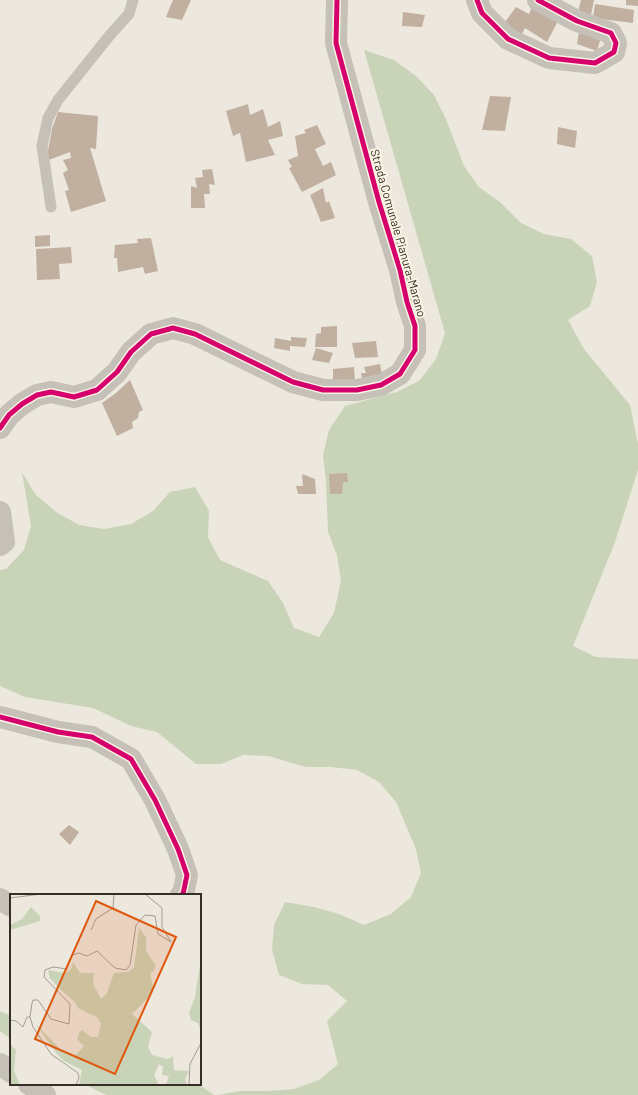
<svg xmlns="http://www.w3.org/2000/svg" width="638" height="1095" viewBox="0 0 638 1095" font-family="Barlow,sans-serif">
<rect width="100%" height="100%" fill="#ece8de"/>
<path fill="#c9d3b7" d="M364,50l30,10 22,16 18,19 12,24 18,47 15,21 22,16 20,20 23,11 27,5 21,17 5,26 -7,24 -22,14 16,29 46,56 8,39v26l-23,72 -42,104 23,11 42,2v436h-421l23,-4h28l26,-2 25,-9 19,-16 -11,-43 20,-20 -19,-16 -26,-1 -23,-9 -7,-25 2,-25 11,-23 29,5 25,7 25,11 27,-11 20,-17 10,-24 -5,-24 -20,-47 -17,-20 -22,-12 -26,-3h-25l-38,-11 -25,-1 -22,9h-25l-39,-32 -26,-6 -38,-18 -68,-11 -25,-11v-116l6,-1 18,-19 7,-24 -9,-54 13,22 21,18 23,13 25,4 27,-5 22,-13 17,-19 25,-5 14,24 -1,26 12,23 48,21 15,22 11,25 25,9 15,-24 7,-32 -4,-26 -9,-23 -2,-51 -3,-26 6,-25 16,-24 52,-14 22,-11 17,-22 9,-26z
M0,1011l11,5v23l-11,-8z
M84,1084h114l16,11h-108z"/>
<path fill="#c1af9f" d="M173,0h18l-9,20 -16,-3z
M581,0h13l-3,15 -13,-3z
M626,0h12v6l-12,-1z
M595,4l39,6 -1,13 -40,-5z
M516,7l13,7 3,-7 26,14 -11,21 -22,-14 -4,8 -16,-14z
M403,12l22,3 -3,12 -20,-1z
M579,31l22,6 -4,14 -20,-7z
M490,96l21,1 -6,34 -23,-1z
M248,104l2,11 13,-6 5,18 12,-6 3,15 -15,4 7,15 -29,7 -6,-29 -7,3 -7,-25z
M58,112l40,4 -2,33 -6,-1 16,53 -35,11 -6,-21 4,-1 -6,-17 5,-3 -5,-10 8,-2 -1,-6 -24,9 6,-32z
M317,125l9,19 -11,5 8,17 8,-4 5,13 -34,17 -13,-24 3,-1 -4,-7 10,-4 -3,-20 11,-3 -2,-3z
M558,127l19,4 -2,17 -18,-4z
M212,169l3,16 -6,-1 1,10h-6l1,14h-14v-22l6,2 -2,-10 8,-1 -1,-7z
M323,188l3,15 3,-2 6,17 -14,4 -11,-27z
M50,235v11l-15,1v-11z
M151,238l7,33 -13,3 -2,-7 -25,5 -1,-14h-3l1,-13 23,-2 -1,-4z
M71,247l1,16 -13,1 1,15 -23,1 -1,-31z
M337,326v21h-22l1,-13 5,-1v-6z
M291,337l16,1 -2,9 -15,-1v5l-16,-3 1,-10 16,3z
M376,341l2,16 -23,1 -3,-15z
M316,348l17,5 -4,10 -17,-3z
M380,364l3,16 -20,4 -2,-11h5l-2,-6z
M354,367l1,15h-22v-13z
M130,380l13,30 -4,2 -1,6 -6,4 1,6 -16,8 -15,-33 14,-10z
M347,473l1,9h-5l-1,12h-12l-1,-20z
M302,474l13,5 1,15h-18l-2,-8h7z
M69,825l10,7 -9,13 -11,-11z"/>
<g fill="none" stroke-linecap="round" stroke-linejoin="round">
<path stroke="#c5c0b8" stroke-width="11" d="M51,207l-9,-61 6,-28 10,-18 52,-65 19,-21 4,-14"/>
<path stroke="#c5c0b8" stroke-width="22" d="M477,0l5,13 26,26 41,19 46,5 19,-11 2,-9 -5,-10 -34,-12 -39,-21
M0,428l9,-13 13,-11 15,-9 14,-3 23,5 23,-7 20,-18 14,-20 20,-18 22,-6 22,6 98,48 30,8h34l24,-5 19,-11 15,-24v-24l-8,-24 -7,-32 -21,-68 -43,-159 1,-43
M0,512l4,30 -4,3
M0,717l58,15 34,5 39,22 24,41 23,49 9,26 -4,19 -2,1
M0,899l11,7
M0,1064l11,8
M29,1084l16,11"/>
<g stroke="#faf4e4" stroke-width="8">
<path id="cycleway" d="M477,0l5,13 26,26 41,19 46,5 19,-11 2,-9 -5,-10 -34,-12 -39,-21
M0,428l9,-13 13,-11 15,-9 14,-3 23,5 23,-7 20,-18 14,-20 20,-18 22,-6 22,6 98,48 30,8h34l24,-5 19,-11 15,-24v-24l-8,-24 -7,-32 -21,-68 -43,-159 1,-43
M0,717l58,15 34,5 39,22 24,41 23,49 9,26 -4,19 -2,1"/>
</g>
<use href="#cycleway" stroke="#d6006c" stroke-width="5"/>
</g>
<g text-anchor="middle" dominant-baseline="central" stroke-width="4" stroke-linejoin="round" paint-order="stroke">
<g font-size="12" fill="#352d26" stroke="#faf4e4">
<text transform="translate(399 233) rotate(74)">Strada Comunale Pianura-Marano</text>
</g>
</g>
<g transform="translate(10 894)">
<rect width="191" height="191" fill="#ece8de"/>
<path d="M21,13l9,9v5l-30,9v-5l12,-6zM129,34l7,9v14l10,15 -3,6 -3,1 3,14 -2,8 -19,19 20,18 -4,15 4,8 16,4 5,-3 1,14 15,1 -4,8 2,6h-21l3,-9 -7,-1 1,-8 -4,-3 -5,11 5,10h-80l3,-15 -18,-9 -8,-8 -21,-30 27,28 14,4 8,-9 -7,-7 2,-6 3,-3 9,7h7l3,-13 -3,-6 -20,-10 -3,-6 -14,-12 -11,-12 -2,-8 17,3 6,-4 2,-7 7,11h14l-1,11 8,15 6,-6 7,-20 14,-1 6,-4zM191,64v73l-3,-8 -7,-3 -2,-7 6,-16zM0,150l6,6 -2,21 6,14h-10z" fill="#c9d3b7"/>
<path fill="none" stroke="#a39d94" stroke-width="1" d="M0,4l31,-4M81,36l5,-11 17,-11 1,-14M0,126l6,1 7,6 4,-10h3M66,191l3,-7 -1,-5 -27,-19 -18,-27 -3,-10 2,-14 1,-3h5l13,19 18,5 1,-20 -26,-27 1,-7 8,-3 14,2 5,-14 7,-2 8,3 10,-5 18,17 11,2 4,-5 6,-40 9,-10 10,1 3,18 13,8 -9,-15v-19l-17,-14M179,191l1,-21 11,-21"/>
<path fill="#df570d" fill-opacity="0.15" stroke="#df570d" stroke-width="2" d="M86,7l80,36 -61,137 -80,-35z"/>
<rect width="191" height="191" fill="none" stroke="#352d26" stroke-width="2"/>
</g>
</svg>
